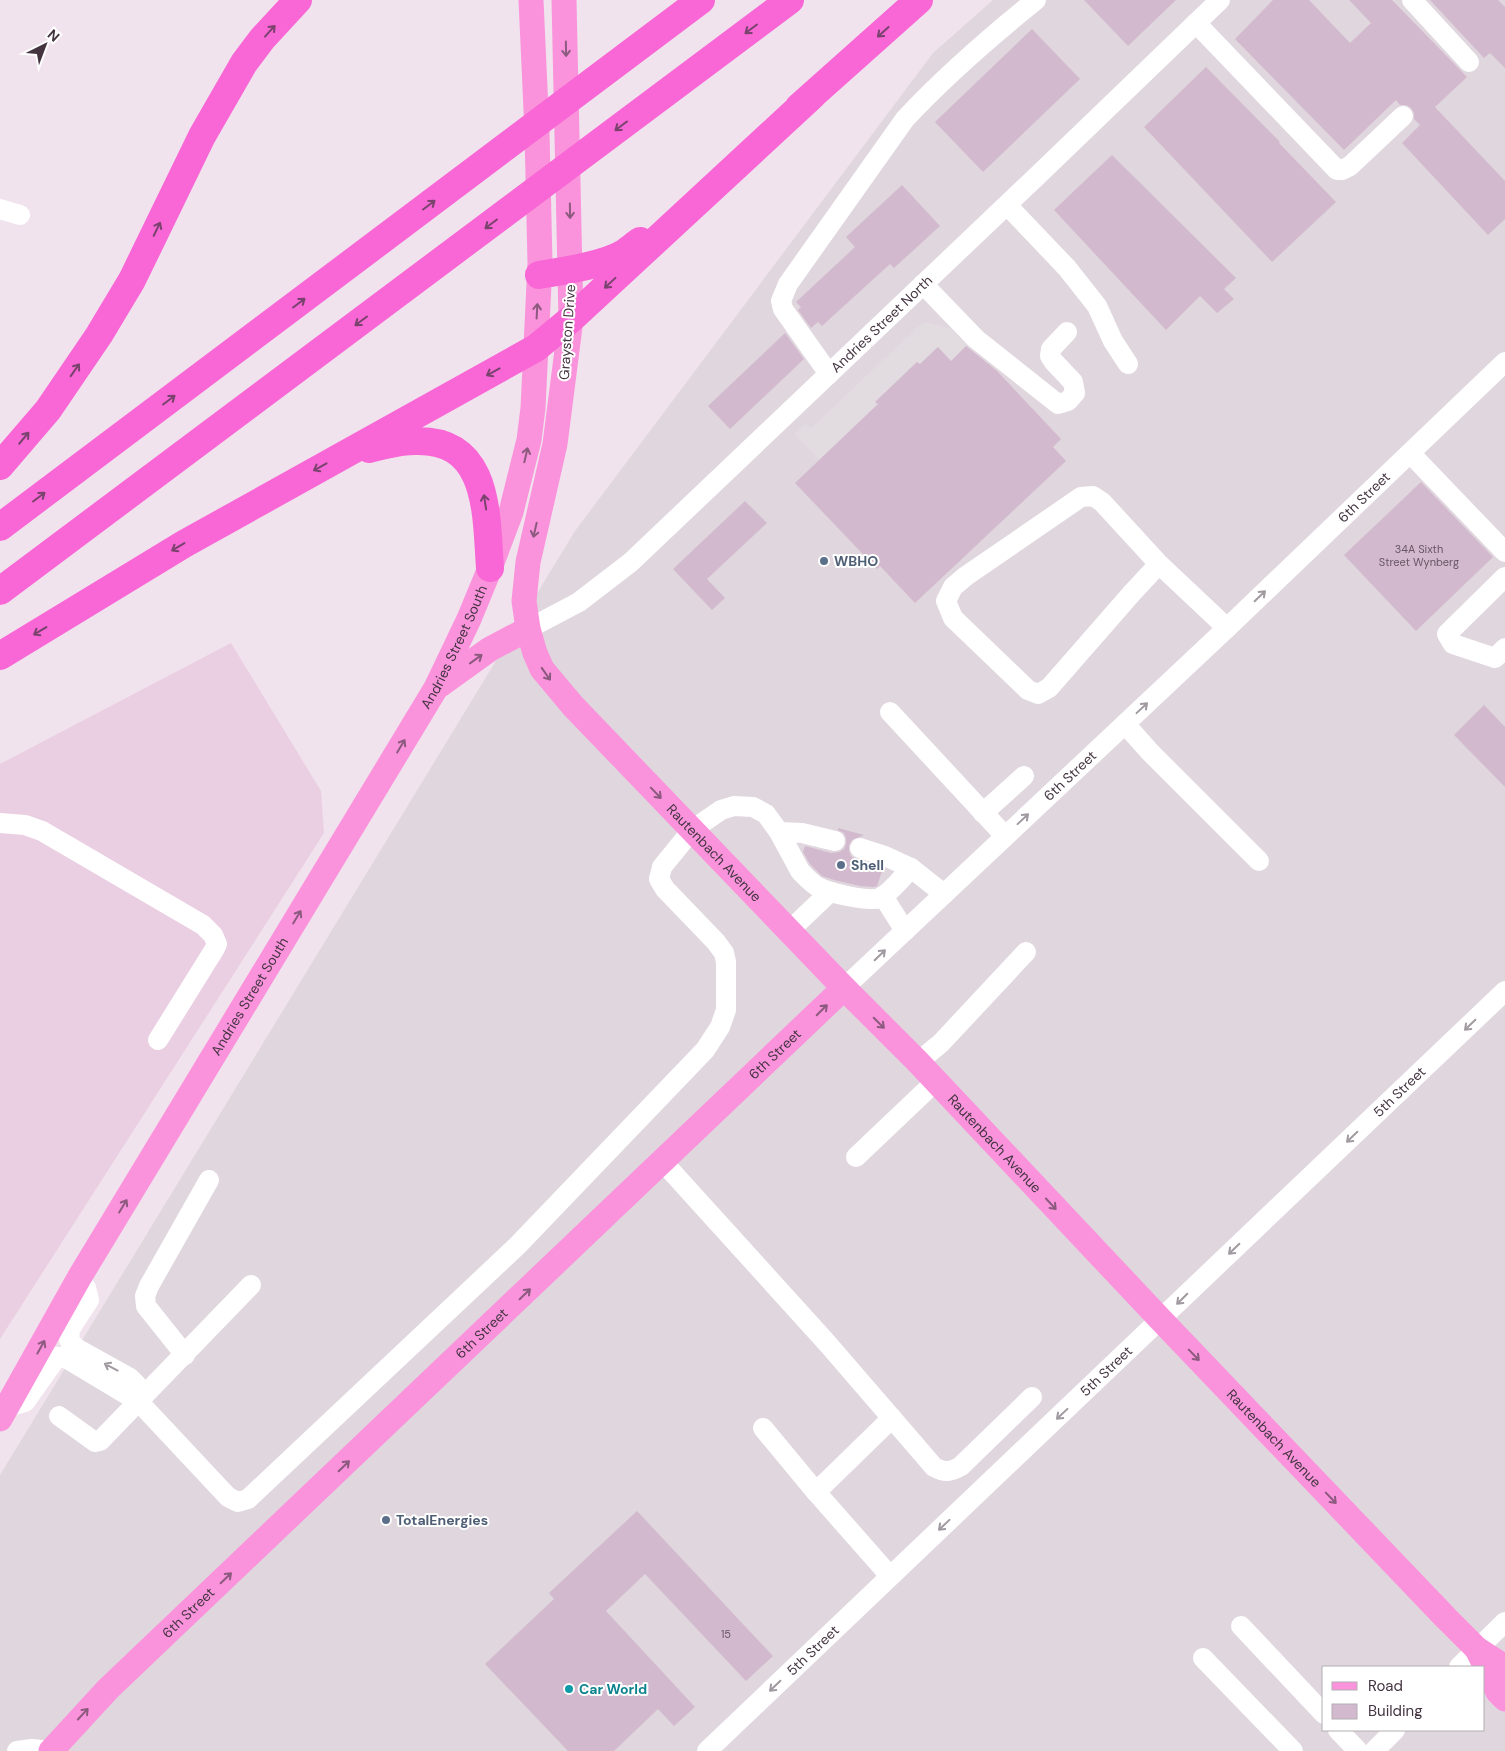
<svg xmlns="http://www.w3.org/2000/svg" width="1505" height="1751" viewBox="0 0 1505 1751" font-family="'DM Sans',sans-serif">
<rect width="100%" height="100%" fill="#f1e3ed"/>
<path fill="#e0d6de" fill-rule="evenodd" d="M993,0h512v1751h-1505v-276l575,-944 358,-478zM1324,1667h160v63h-160z"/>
<path fill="#eacee2" d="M231,643l90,148 3,42 -324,506v-575z"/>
<path fill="#e2dce1" d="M927,322l24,7 16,16 -16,16 -14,-14 -17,17 -3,-2 -41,39 2,3 -59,56 -25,-26 12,-11 5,5 111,-105z"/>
<path fill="#d2b9ce" d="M1084,0h92l-48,46z
M1273,0h36l41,43 21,-20 -22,-23h43l75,77 -32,30 70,74v38l-17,16 -86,-92 18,-18 -6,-6v-6l-3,-5 -5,-3h-6l-4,-5 -52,50 -109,-111z
M1430,0h68l7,7v61l-15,-15 -6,5z
M1032,29l48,50 -97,93 -48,-50z
M1206,67l74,75 -1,1 57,59 -64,60 -128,-135z
M1112,155l124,123 -12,11 10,10 -17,14 -17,-17 -34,34 -112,-120z
M902,185l38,41 -46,42 -4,-4 -68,62 -4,-4 -7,6 -13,-18 3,-3 -5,-5 59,-55 -9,-10z
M785,333l19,26 -74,70 -22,-23z
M966,346l31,25 64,68 -8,8 13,14 -151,142 -35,-37 -3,3 -82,-86 83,-79 -3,-2 42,-40 3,2 18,-17 13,14z
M1421,482l72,75 -77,74 -72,-76z
M745,501l22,22 -60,56 18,19 -13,12 -39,-41z
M1484,705l21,22v60l-51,-52z
M838,828l26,7 -12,5 -3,5v6l2,5 5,4 27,8 -6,18 -4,1 -13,-1 -26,-6 -12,-4 -12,-12 -7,-12 2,-6 26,7 8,-1 5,-3 2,-5v-6l-2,-5 -6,-3z
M637,1511l136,145 -27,25 -101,-107 -39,37 89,96 -21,19 -16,-17 -44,42h-46l-83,-87 69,-65 -5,-6z"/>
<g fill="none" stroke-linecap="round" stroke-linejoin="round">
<g stroke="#fff" stroke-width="20">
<path d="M1412,0l57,62"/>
<path d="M1196,23l141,147h5l8,-4 53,-50"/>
<path d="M1007,205l60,63 30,38 16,35 15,23"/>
<path d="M0,209l20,6"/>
<path d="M923,284l53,55 82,65 10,-3 7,-8 -2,-11 -19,-20 -4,-6 1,-7 16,-17"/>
<path d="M829,374l-46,-65 -2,-8 7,-17 117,-165c40,-43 85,-82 131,-119"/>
<path d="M1410,453l95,99"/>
<path d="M1159,564l-57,-62 -9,-6 -12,1 -115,79 -13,11 -7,14 7,17 75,72 10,4 11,-6 83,-95 27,-29 68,64"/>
<path d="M1505,577l-58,57 6,10 42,14 10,-10"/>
<path id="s1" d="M528,629l51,-27 52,-40 404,-384 185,-178"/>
<path d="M890,712l115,124"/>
<path d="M1125,724l25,28 109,109"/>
<path d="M983,813l41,-37"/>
<path d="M0,823l25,2 17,6 161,94 10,10 4,9 -3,6 -56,90"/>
<path d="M779,832l23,1 33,8"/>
<path d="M860,848l25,8 26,12 33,26"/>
<path d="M800,871c6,6 11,12 18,16 11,6 50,15 62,11 9,-4 24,-22 31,-30"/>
<path d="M883,896l22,35"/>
<path d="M789,931l41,-39"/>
<path id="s2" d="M844,988l383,-360 278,-266"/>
<path d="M918,1062l23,-19 85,-91"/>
<path d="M856,1157l80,-76"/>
<path d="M663,1162l164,181 107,124c11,6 17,5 27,-1l71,-69"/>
<path d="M79,1278l7,10 3,12 -19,29 -1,11 7,8 54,30 7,7 2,17"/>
<path d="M185,1355l-39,-49 -1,-10 4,-10 60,-106"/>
<path d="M8,1407l17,-5 32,-45h7l75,45 89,95 10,5 10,-3 269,-253 188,-196 15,-23 6,-17v-48l-2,-9 -8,-11 -51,-53 -6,-10 3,-12 30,-37 29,-20 13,-4 19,1 13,7 13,18 20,37"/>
<path d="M59,1416l36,26 5,-1 151,-156"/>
<path d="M763,1428l53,64"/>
<path d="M890,1576l-74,-84 76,-74"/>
<path d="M1241,1626l83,88"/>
<path d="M1203,1658l90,93"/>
<path d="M1459,1667l46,-45"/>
<path d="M1338,1730l20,21"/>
<path d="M17,1751l15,-2 18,2"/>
<path id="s3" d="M707,1751l798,-760"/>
<path d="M1374,1751l21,-21"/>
</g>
<g stroke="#fa93dc" stroke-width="25">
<path id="s4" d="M564,0l7,319 -16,125 -27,118 -4,39 4,28 7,24 7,16 31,37 271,282 74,74 243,258 285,298 31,31 28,18"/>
<path d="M440,685l50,-36 38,-20"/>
<path id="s5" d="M0,1419l79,-141 357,-590 33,-69 21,-51 21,-56 18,-72 4,-32 7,-145 -3,-131 -6,-132"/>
<path d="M1477,1649l21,43 7,7"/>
<path id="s6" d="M51,1751l57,-62 736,-701"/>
</g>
<path stroke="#f867d5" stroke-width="28" d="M799,107l120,-107
M539,275c24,-4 65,-10 85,-22 5,-4 11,-8 16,-12
M369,449c15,-4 30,-8 45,-8 76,-3 72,73 76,127
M0,466l48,-56 51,-75 33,-55 70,-144 42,-73 18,-24 36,-39
M0,527l701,-527
M0,591l790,-591
M0,656l184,-112 352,-196 35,-29 242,-224"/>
</g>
<defs><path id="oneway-shaft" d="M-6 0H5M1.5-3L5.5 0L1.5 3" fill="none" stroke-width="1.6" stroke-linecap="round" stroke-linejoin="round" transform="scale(1.25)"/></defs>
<g stroke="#79436d">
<use href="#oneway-shaft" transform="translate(751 29) rotate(143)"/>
<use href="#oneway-shaft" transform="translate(270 31) rotate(-48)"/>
<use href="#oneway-shaft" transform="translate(883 32) rotate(138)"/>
<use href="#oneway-shaft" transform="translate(621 126) rotate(143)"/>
<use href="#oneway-shaft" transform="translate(429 205) rotate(-37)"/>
<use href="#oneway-shaft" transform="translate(491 224) rotate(143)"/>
<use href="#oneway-shaft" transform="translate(157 229) rotate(-64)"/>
<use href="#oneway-shaft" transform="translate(610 283) rotate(137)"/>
<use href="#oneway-shaft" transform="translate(299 303) rotate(-37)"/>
<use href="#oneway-shaft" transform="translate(361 321) rotate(143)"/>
<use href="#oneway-shaft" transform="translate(75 370) rotate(-55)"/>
<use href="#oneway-shaft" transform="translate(493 372) rotate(151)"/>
<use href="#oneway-shaft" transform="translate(169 400) rotate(-37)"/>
<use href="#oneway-shaft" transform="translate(24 438) rotate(-50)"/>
<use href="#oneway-shaft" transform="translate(320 467) rotate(151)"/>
<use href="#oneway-shaft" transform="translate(39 497) rotate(-37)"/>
<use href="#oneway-shaft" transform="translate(485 502) rotate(-99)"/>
<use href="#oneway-shaft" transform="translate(178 547) rotate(149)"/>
<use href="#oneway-shaft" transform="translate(40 631) rotate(149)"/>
</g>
<g stroke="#8c5a7e">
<use href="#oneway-shaft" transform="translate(566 49) rotate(89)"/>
<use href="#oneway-shaft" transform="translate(570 211) rotate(89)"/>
<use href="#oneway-shaft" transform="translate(537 311) rotate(-87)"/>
<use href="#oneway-shaft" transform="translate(526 455) rotate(-77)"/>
<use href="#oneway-shaft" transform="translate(535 530) rotate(103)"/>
<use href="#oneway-shaft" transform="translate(476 659) rotate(-36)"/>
<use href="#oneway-shaft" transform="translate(546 674) rotate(55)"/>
<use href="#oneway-shaft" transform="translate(401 746) rotate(-59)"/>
<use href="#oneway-shaft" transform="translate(656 793) rotate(46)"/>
<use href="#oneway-shaft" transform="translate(297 917) rotate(-59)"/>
<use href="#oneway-shaft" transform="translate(822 1010) rotate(-45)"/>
<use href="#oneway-shaft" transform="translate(879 1023) rotate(45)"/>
<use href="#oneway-shaft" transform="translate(1051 1204) rotate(47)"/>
<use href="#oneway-shaft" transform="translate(123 1206) rotate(-59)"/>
<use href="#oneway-shaft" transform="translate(525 1294) rotate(-44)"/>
<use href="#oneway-shaft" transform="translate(41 1347) rotate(-61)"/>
<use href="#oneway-shaft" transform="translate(1194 1355) rotate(46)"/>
<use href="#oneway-shaft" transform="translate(344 1466) rotate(-44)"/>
<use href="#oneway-shaft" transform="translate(1331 1498) rotate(46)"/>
<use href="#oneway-shaft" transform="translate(226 1578) rotate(-44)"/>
<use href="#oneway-shaft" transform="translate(83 1714) rotate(-47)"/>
</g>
<g stroke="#a19aa0">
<use href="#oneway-shaft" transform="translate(1260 596) rotate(-44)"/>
<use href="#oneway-shaft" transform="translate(1142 708) rotate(-43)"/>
<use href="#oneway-shaft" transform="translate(1023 819) rotate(-43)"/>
<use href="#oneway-shaft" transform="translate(880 955) rotate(-44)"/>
<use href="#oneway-shaft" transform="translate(1470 1025) rotate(136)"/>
<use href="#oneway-shaft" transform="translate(1352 1137) rotate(136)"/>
<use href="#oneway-shaft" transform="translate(1234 1249) rotate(136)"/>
<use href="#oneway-shaft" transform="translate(1182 1299) rotate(135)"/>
<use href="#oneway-shaft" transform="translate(111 1367) rotate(-152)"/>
<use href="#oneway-shaft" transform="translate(1062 1414) rotate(137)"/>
<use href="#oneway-shaft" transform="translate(944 1525) rotate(137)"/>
<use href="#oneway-shaft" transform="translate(775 1686) rotate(136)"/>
</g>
<g fill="#5c6f8a" stroke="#fff" stroke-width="2">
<circle cx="824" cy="561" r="5"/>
<circle cx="841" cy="865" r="5"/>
<circle cx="386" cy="1520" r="5"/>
</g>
<circle fill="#0f9aa8" stroke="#fff" stroke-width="2" cx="569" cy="1689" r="5"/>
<g text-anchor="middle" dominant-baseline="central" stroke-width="4" stroke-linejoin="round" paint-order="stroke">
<g font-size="11" fill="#675564">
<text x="1419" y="549">34A Sixth<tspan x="1419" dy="13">Street Wynberg</tspan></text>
<text x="726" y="1634">15</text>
</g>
<g font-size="14" fill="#433440" stroke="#fff">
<text stroke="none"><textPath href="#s1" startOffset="469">Andries Street North</textPath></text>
<text transform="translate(567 332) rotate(-86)">Grayston Drive</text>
<text stroke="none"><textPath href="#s2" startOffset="715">6th Street</textPath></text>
<text stroke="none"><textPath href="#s5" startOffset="896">Andries Street South</textPath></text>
<text stroke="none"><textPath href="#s2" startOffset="310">6th Street</textPath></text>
<text stroke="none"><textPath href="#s4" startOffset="928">Rautenbach Avenue</textPath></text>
<text stroke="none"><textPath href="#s5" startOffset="491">Andries Street South</textPath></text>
<text stroke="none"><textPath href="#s6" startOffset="1005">6th Street</textPath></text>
<text stroke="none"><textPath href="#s3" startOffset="956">5th Street</textPath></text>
<text stroke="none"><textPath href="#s4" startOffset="1332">Rautenbach Avenue</textPath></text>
<text stroke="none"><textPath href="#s6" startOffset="600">6th Street</textPath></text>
<text stroke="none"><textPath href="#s3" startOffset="551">5th Street</textPath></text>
<text stroke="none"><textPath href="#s4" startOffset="1738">Rautenbach Avenue</textPath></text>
<text stroke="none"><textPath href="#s6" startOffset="195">6th Street</textPath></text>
<text stroke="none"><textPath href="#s3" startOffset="146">5th Street</textPath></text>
</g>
<g font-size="14" font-weight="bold" fill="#4e5e75" stroke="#fff" text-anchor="start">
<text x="834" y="561">WBHO</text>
<text x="851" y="865">Shell</text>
<text x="396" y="1520">TotalEnergies</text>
</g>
<g font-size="14" font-weight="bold" fill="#0d838f" stroke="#fff" text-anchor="start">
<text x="579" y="1689">Car World</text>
</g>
</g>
<rect x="1322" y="1666" width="162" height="65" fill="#ffffff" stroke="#b4aeb3"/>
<rect x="1332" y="1682" width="25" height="8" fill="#fa93dc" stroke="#b4aeb3"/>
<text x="1368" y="1691" font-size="15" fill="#433440">Road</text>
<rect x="1332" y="1704" width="25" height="15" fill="#d2b9ce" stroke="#b4aeb3"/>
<text x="1368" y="1716" font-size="15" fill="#433440">Building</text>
<g transform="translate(45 45) rotate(42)" stroke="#ffffff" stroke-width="4" paint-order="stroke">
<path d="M0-4L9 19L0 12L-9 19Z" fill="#433440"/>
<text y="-8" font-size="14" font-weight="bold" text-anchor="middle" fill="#433440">N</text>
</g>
</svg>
